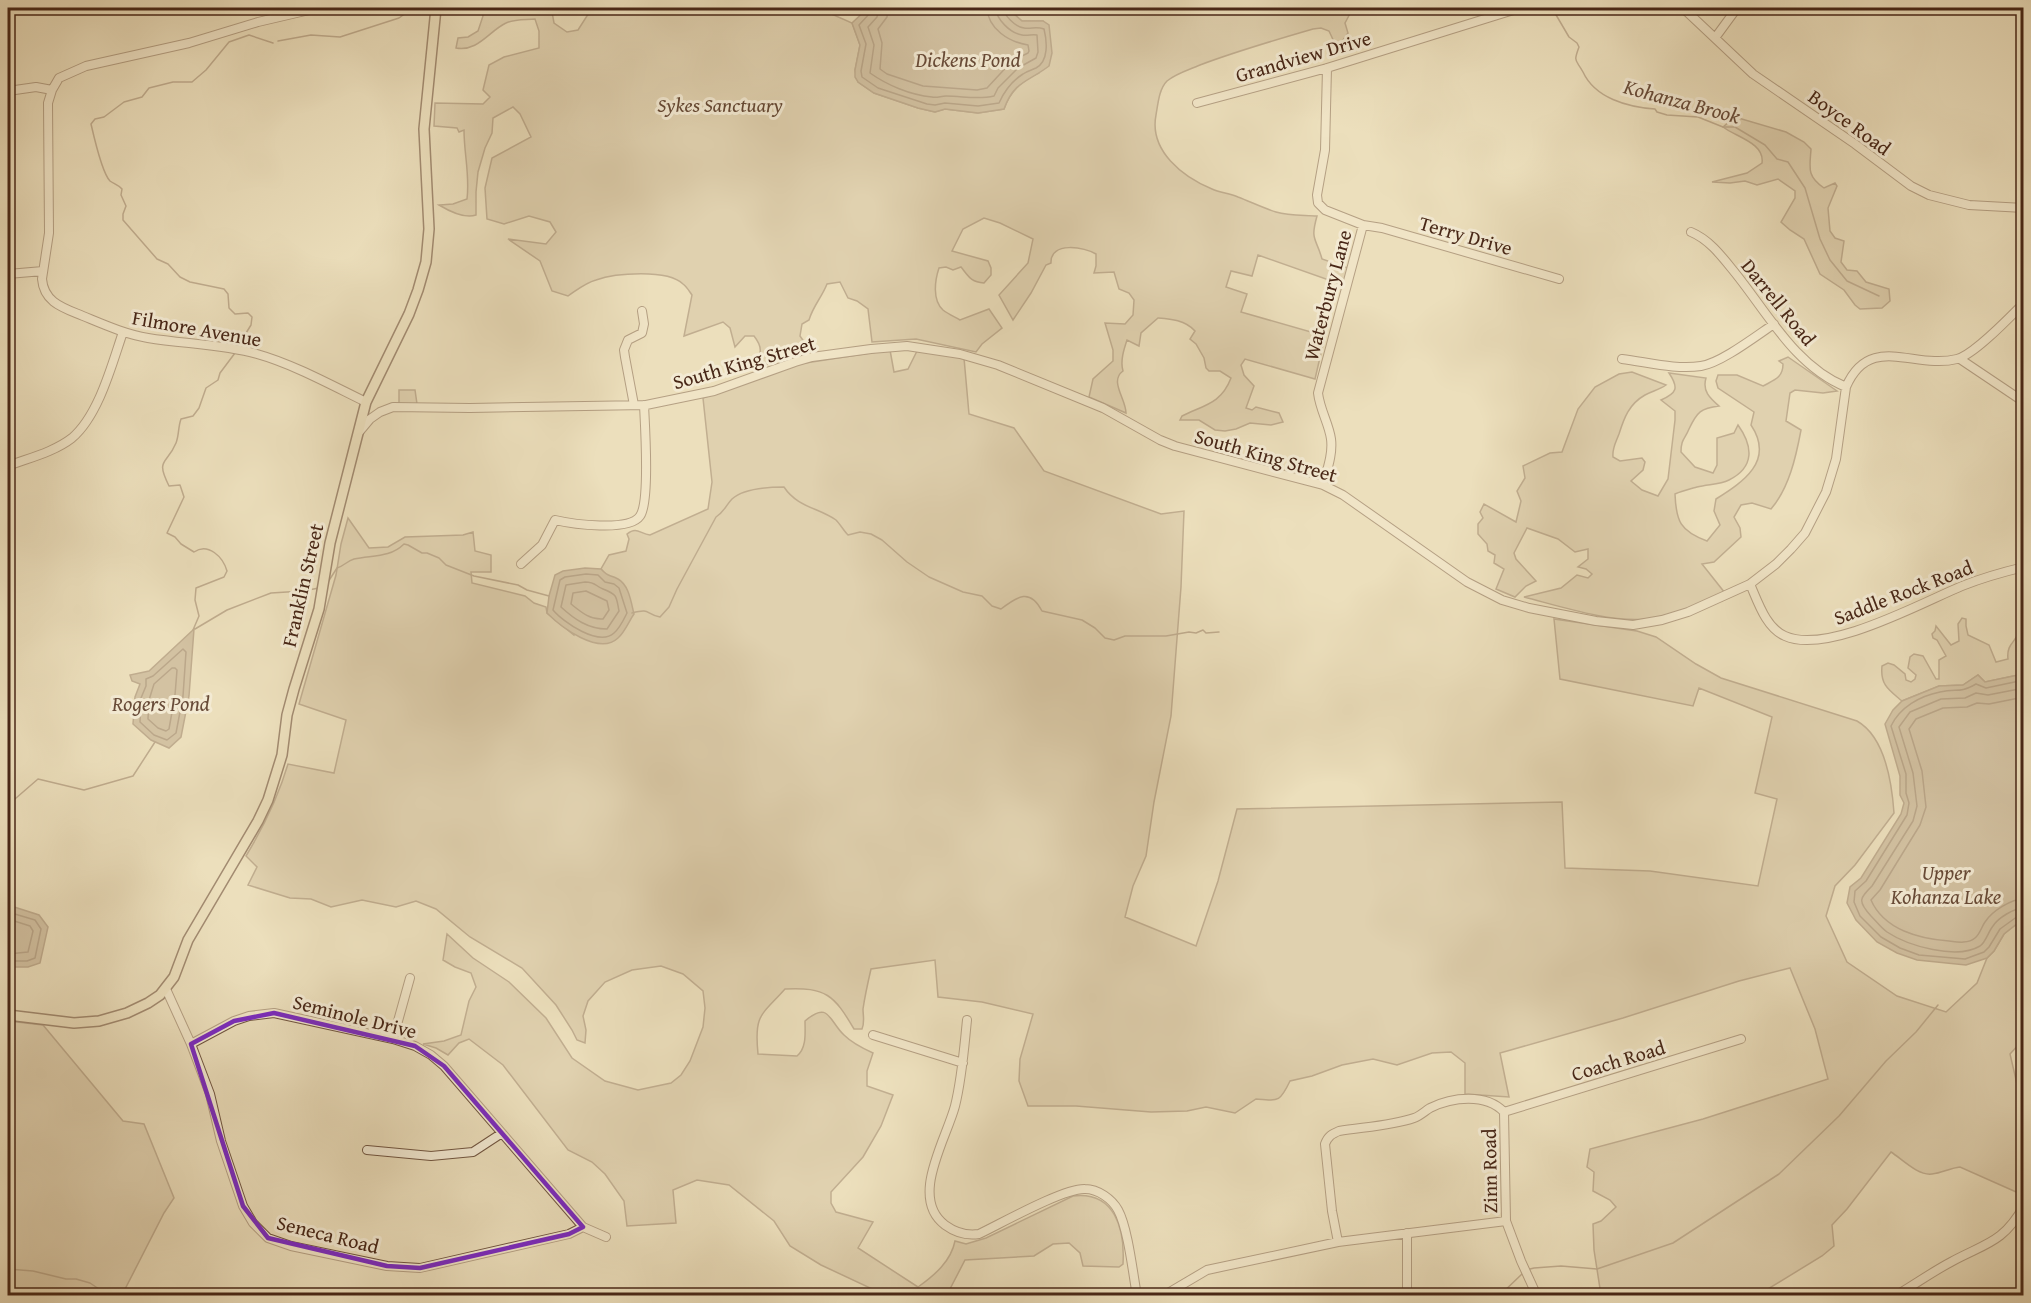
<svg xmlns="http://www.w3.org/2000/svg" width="2031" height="1303" viewBox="0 0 2031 1303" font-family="'Gentium Book Plus',serif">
<rect width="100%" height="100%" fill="#ecdfbc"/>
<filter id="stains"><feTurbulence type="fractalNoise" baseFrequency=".00333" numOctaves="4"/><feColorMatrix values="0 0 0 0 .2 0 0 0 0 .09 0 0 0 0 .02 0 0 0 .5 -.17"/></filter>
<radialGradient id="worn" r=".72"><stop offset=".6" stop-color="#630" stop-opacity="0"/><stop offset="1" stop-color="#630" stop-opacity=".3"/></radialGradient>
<path fill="#d0c0a0" stroke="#8c745c" stroke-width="1.5" d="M482,8h74l-4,4 2,11 13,9 11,-2 14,-22h226l34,15 8,22 -5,25 3,12 16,11 44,15 17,4 10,-3 33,4 26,-4c6,-18 18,-29 35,-36l4,-52h-21l-15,-13h346l-8,15 3,10 -7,10 -5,3 -7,-15 -8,-3 -8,1c-38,11 -76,22 -113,36 -11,5 -23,8 -33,16 -8,8 -9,23 -11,34 -7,36 27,62 56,74 8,4 17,4 26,8 13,5 25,11 38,15 13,4 27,3 41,4 -7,25 -1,21 5,43l26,9 -5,17 -85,-30 -6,21 -21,-5 -5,16 21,7 -6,18 84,24 -10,43 -70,-20 -4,6 3,10 10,11 -8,22 6,2 4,-3 23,6 4,9 -12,3 -21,-2 -14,6 -11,2 -10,-1 -16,-10h-19l2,-4c22,-11 39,-12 49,-38l-11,-7h-11l-3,-3 -2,-10 -8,-14 -6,-5 5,-8c-10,-11 -24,-12 -37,-13l-17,15 -2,13 -12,-6c-3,9 -7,21 -4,31 -14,10 3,28 3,42l-37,-16 4,-18 20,-18v-11l-8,-27 20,1 8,-9 1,-15 -5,-7 -10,-4 -5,-17 -20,1 2,-7v-12c-11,-7 -46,-13 -45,9l-5,2 -15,28 -18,27 -14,-25 29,-32 5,-24 -33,-16 -16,-5 -21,11 -11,22 36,10 3,7v7l-7,8c-13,-1 -15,-6 -23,-16l-8,3 -7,-3 -7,1c-4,12 -7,32 4,42 5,4 12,7 17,10l29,-11 13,19 -20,16 -6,8 -60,-13 -44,3 -4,-33 -11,-8 -9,-3 -8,-16 -13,2c-5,13 -14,22 -18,36l-7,4 -2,12 7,10v6l-56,17c9,-14 14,-19 3,-33h-9l-10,11 -5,-19 -7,-6 -39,14 8,-41c-3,-4 -5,-8 -9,-11 -15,-15 -68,-11 -87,-4 -11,3 -19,10 -28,16l-16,-5 -12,-30 -32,-22 38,5 10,-12 -6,-10 -21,-6 -25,8 -17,-5 -2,-31 7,-30 39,-21 -11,-23 -7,-7 -20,11 -1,15 -7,15 -7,24 -2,20v23c-11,4 -27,-4 -37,-10l14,-1 14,-5c3,-24 -3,-45 -3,-69l-5,2 -2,-4 -23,-2 1,-23 48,1 7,-7 -7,-7 6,-25 15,-8 35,-9v-17l-4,-12c-9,1 -21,0 -29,4 -17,8 -28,29 -50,25l2,-10 10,-1 10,-6 5,-15z
M1735,117l51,15 18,10 7,7c-1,18 -5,27 13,39l11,-5 2,3 -9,22 2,23 5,7 9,3 -3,21 6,8 10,1 9,11 23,7 1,12 -8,7 -22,1 -5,-4 -11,-15 -24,-16 -16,-35 -14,-9 -9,-8 14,-24v-7l-17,-12 -21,6 -12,-4 -15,2 -18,-1 35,-9 15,-10c3,-20 -26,-26 -39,-36z
M890,350l4,22 14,-3 9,-18 47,7 5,56 45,14 30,43 117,43 23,-3 -3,76 -10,129 -17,86 -8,54 -13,30 -8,31 71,29 22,-65 19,-72 325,-7 3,66 85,3 108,15 19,-87 -22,-6 17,-76 -73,-29 -6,18 -133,-27 -6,-60 83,12 19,6 40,27 25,14 136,43c28,16 35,63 37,92l-39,52 -20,21 -9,30 21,46 50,34 49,16 31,-29 10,-25 7,-7 10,-17 19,-15v121l-13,14 7,30 6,10v101l-63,-28c-10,1 -18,6 -28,7 -14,2 -30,-15 -41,-22l-44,57 -15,16 2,21 -12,10 -64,39h-157l-7,-45 -1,-26 8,-3 15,-14 -6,-7 -17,-9 1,-19 -7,-5 3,-18 113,-30 125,-40 -13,-50 -25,-61 -51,13 -116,37 -123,35 9,44 -44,-3v-31l-14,-11 -19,1 -35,12 -24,-6 -31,6 -30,11 -22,5c-10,21 -11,20 -34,18l-21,14 -29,-6 -19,4 -36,1 -75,-6h-48l-9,-25 1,-22 13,-45 -51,-12 -44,-5 -3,-37 -64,9c-3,13 -6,26 -8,40 0,7 2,13 -1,20h-8c-20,-34 -28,-42 -69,-40 -24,27 -31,25 -27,65l39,2c10,-8 8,-24 8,-35 24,-21 24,0 39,14 8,8 18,13 29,18l-6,18v15l26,9 -12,31 -18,31 -32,35v11l5,9 37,10 -15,26 60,39c17,-12 33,-26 37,-46l11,3 20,-6 87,-42c42,-5 52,33 50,68l-4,3 -36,-1 -3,-13 -11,-10 -16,1 -19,12 -69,4 -15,29 9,6h-74l-64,-30 -31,-19 -16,-25 -45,-36 -32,-5 -24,10 3,33 -49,3 -3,-25 -19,-27 -13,-12 -24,-12 -65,-85 -34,-26 -10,4 -11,12 -12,-7 -13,-4 21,-3 17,-6 8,-34 7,-14 -5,-14 -16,-6 -12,-7 4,-26 26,24 36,24 37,36 26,40 33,23 33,9 33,-7 10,-8 9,-14 13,-34 2,-19 -2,-17 -20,-17 -22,-8 -29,4 -27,12 -17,19 -5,15 3,14 -1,13 -8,-3 -5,-10 -16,-25 -34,-37 -52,-31 -34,-28 -20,-8 -20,6 -34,-7 -31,7 -20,-8 -21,-1 -42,-13 9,-18 -11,-11c18,-30 32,-58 42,-92l46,9 12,-53 -47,-16 37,-129 5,-31 7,-26 21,30 19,-1 17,-10 58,-2 10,-3 2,19 16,4v17h-20l1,11 53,13 9,7 12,4 1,6 27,22 34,-58 -7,-8 8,-14 17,-4 3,-12 -2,-5c10,-8 13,0 23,1l58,-26 4,-27 -9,-84 96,-34z
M1788,357l49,34 -14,2 -28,-3 -5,3 -4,28 15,9c-5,27 -12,58 -30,79l-19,-6 -11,2 -7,12 6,11 1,9 -27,25 -12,2 23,29c-22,9 -56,24 -79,26 -35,4 -87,-13 -122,-22l37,-9 16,-13 11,3 4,-4 -6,-5 -8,-2 10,-8v-10l-13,3 -17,-13 -31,-11 -13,25 2,6 20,22 -10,5 -11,11 -19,-8 8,-20 -10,-6 1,-8 -7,-4 -1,-7 -9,-10v-10l5,-6 -3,-6 4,-8 32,18 5,-21 -4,-10 8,-13 -2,-12 27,-13 12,-1 16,-43 17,-22 24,-13 13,-2 34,13c-7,5 -14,6 -21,10 -16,9 -21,23 -26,39 -3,8 -7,14 -6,23l7,4 22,-3 3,4 -2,8 -12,11 11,9 16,6 10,-17 7,-59v-9l-14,-11c16,-7 18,-12 8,-27l37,5c-4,13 4,20 13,28 -18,2 -22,6 -30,23 -4,10 -8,10 -8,23l14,15 18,6 4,-8v-27l17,-5 4,-8c15,21 17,42 -9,55 -10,5 -21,4 -32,7 -7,2 -15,4 -22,7 1,27 5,37 32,47l13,-16 -6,-14 2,-12c27,-17 59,-38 35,-74l3,-13 -36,-24 -2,-7 2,-6h19l26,11c11,-6 20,-8 20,-22l-4,-3z
M399,390h16l3,21h-19z
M2020,604l3,2v68l-38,8 -7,-7 -15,10 -24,1 -37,15c-13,-11 -22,-16 -20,-35l6,-3 6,2 11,9 1,6 5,2 4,-3 1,-4 -8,-7 2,-11 4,-3 9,2 13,23h3v-19l7,-4 -9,-16 -4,-2 -1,-4 3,-3 1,-5 15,19 8,-4 -1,-17 4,-6 4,1v7l2,9 21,10 7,17 12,-3c-2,-16 9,-17 12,-30 2,-9 -3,-16 0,-25z
M8,1021l35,4 80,96 21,3 30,74 -10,15 -42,82h-114z"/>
<path fill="#b4a084" stroke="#897058" stroke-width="1.5" d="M868,8h139l15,13h21l6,4 3,28 -3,13c-21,16 -35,15 -45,43l-26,4 -33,-4 -10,3 -17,-4 -44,-15 -16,-11 -3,-5v-7l5,-25 -8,-22z
M585,568l16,1c8,9 8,5 17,10 11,6 13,23 16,35 -5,7 -9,18 -16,24 -19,18 -57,-11 -71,-25l2,-17 6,-21 8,-4z
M194,629l-5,67 -8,41 -12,11 -18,-8 -18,-16 2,-27 5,-13 -8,-3 -2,-6 19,-4z
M2023,674v245l-19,15 -10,17 -7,7 -21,7 -49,-5 -20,-7 -20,-11 -21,-22 -9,-17 3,-16 11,-9 40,-64 3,-11 -4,-8v-19l-15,-52 8,-14 9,-9 37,-15 24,-1 15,-10 7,7z
M8,905l31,10 9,12 -8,36 -12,4h-20z"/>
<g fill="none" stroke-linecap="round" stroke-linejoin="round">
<path stroke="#7e644e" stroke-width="1.5" d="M871,8l-1,5 -11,12 7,19 -5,27 1,6 16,11 49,16 8,1 10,-2 33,3 21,-3c5,-11 13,-22 24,-29 4,-3 9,-4 13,-6 13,-7 11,-27 8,-39 -8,-3 -12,0 -20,-1 -9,-1 -20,-13 -21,-20
M879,8l-2,9 -9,10 6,18 -4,28c17,12 40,22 62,24 5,1 9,-1 14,-1 17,0 31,4 48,0l4,-8 20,-20 18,-10 2,-6 -1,-17c-5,-1 -9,1 -15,0 -12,-2 -26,-16 -26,-27
M888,8l-1,9 -9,12 4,14 -2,26 7,5 36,12 54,4 10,-2 25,-27 16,-8 1,-2 -1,-6c-19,-3 -40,-16 -41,-37
M586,574l12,1 7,7 9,2 5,4 8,25c-3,6 -7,15 -13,20 -15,14 -51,-11 -61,-23l7,-30 5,-3z
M585,582c11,0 10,4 18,7 15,6 13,7 16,22l-12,18c-19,0 -33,-10 -46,-22l5,-22z
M586,591l21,10 2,9 -6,9c-13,1 -22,-7 -32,-15l2,-11z
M183,649l3,3 -3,44 -7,37 -9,7 -13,-5 -14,-13 1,-24 5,-12v-7l7,-3z
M172,668h3l2,2 -2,25 -6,34 -3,2 -8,-3 -10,-9 1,-19 5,-16z
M2024,680l-38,8 -10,-4c-18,10 -18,4 -36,8 -20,4 -40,15 -49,34l15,48v19l3,10 -2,12 -41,66 -11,10 -1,11 6,14 21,21 19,11 19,7 46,4 19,-7 5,-5 11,-18 18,-13 6,-1
M2024,688l-36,7 -12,-2 -11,5 -24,1 -31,13 -11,15 14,46 4,33 -4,15 -41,65c-12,12 -15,15 -1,30 5,5 10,12 16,16 21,14 70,28 93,14 6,-4 8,-14 13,-20 5,-8 21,-18 31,-18
M2024,697l-35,7 -12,-1 -10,4 -24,1 -27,11 -7,10 13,42 4,36 -6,18 -40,65 -9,10c13,30 49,39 78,41 8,1 19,3 26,-3 5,-4 7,-12 10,-16 7,-11 26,-23 39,-23
M8,912l27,8 6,9 -6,29 -8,3h-19
M8,919l22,7 3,5 -5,21 -20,2"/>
<path stroke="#897058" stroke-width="1.5" d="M1552,8l17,29 8,6 2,4c-6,16 -3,12 4,25 12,26 44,35 72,37l2,3 10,3 31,2 25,10h12l30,18 12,14 11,3 17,26 15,51 10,21 17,21 32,15
M278,41l33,-6 29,2 59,-19 14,-10
M238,346l13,-21 1,-8 -4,-4 -13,1 -6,-6 -1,-14 -4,-5 -34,-7 -10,-5 -12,-13 -11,-5 -34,-39v-6l3,-8 -5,-11 1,-6c-3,-4 -8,-5 -12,-8 -8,-8 -16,-44 -19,-57l4,-5 9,-2 20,-15 18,-5 7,-9 24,-6h19l14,-12 23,-28 20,-7 24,8
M328,582l9,-14c7,-2 10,-7 17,-9 18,-4 36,-1 50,-15l4,1 14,8h5l12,5 7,7 28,11 44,9 9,5 22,6
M632,613c20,-5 12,1 28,4l9,-10 8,-18 39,-72c9,-6 10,-12 16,-18 12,-11 37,-12 52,-12 13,20 35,21 52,33 4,4 8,11 12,15l12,-3 11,2 11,6 25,22 22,15 34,15 19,4 10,10 9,3c17,-13 29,-21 41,2l40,9 13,8 10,10 9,2 11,-4h41l23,-4 7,1 7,-3 3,3 13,-1
M195,629l32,-19 44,-17 32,-2 16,-3
M193,630l6,-14 -4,-16 1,-12 28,-11 3,-6c-4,-14 -19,-29 -33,-19l-13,-8 -6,-7 -8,-4 17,-36 -4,-12 -11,1c-14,-28 -2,-21 7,-43 3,-7 2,-16 5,-24l12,-3 6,-8 7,-20 12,-8 2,-7 15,-20
M8,805l30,-26 46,11 49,-14 22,-34
M8,1269l25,2 33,8h10l14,4 9,6 14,7
M1530,1269l4,-1 27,-2 36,3 76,-26 106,-69 60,-58 47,-55 30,-29 22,-27
M139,1296l7,-5 40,5
M1499,1296l23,-22"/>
<g stroke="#715540" stroke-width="10">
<path id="minor" d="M318,8l-60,14 -69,21 -103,23 -27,12 -7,12 -4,13 1,130 -7,46c2,24 22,29 41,37 22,9 42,18 65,22 36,6 74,6 109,16 36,10 76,32 109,48
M1683,8l70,66 102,70 56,42 18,9 40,10 55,3
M1715,38l22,-30
M8,91l28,-4 16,3
M1197,103l130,-35 193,-60
M1363,225l19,3 177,51
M1691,232c17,7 29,22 41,37 34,41 62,97 114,118
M8,274l35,-3
M1622,359c25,3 54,11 79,7 20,-3 55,-30 73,-42
M1960,359l64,43
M634,405l-9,-48 -1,-7 4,-10 14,-7 2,-9 -2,-13
M360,431l10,-12 10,-7 13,-5 77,1 176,-3 68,-14 81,-29 17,-5 59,-8 36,-3 53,8 38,11 105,43 57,32 15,6 148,39 20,10 124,87 35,18 27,8 67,13 37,4 29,-5 26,-8 62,-28 26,-20 15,-15 14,-16 21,-41 10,-33 10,-72c24,-55 68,-17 111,-28 17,-4 53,-42 67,-56
M8,466c21,-8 46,-14 64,-28 27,-23 40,-74 51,-106
M1323,485c4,-15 10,-31 8,-46 -2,-15 -11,-29 -13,-46l45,-168 -38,-15 -7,-7 -1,-8 8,-45 2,-82
M521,564l21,-19 13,-25c17,4 74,12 85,-4 10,-14 5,-90 4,-111
M1750,584c8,18 16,44 35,52 42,19 136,-33 177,-50 20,-8 41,-14 62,-19
M166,989l25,55 19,50 11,47 22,65 10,17 15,15 23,8 96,20 33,2 149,-34 14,-7 23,10
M967,1020c-3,29 -5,58 -12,86 -9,34 -46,92 -10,119 11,8 21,11 34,9 23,-11 85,-46 106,-45 13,0 27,10 33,21 10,18 15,64 19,86
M873,1035l90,28
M393,1039l17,-61
M191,1044l43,-23 15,-5 25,-3 119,26 22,7 16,9 13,11 139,161
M1504,1112l237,-73
M1504,1112l2,109 15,40 16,35
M367,1150l64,6 42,-4 29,-19
M1338,1242l-6,-31 -7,-67c3,-8 7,-10 14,-13 24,-4 52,-5 75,-13 6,-2 11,-7 16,-10 22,-11 56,-15 74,4
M1163,1296l44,-26 131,-28 168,-21
M1407,1296v-63
M1895,1296c19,-11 37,-24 56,-34 35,-19 52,-19 73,-56"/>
</g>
<g stroke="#482717" stroke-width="12">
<path id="major" d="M8,1015l66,8 25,-2 28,-8 21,-10 12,-8 14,-18 14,-37 70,-119 10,-21 14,-45 5,-40 7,-26 25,-80 11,-66 36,-141 43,-88 9,-24 8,-28 3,-33 -5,-100 12,-121"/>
</g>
<use href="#minor" stroke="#f3ead3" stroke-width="8"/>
<use href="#major" stroke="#ecdfbc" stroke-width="9"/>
</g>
<path d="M0 0H2031V1303H0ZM274,1013l141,33 29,20 139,161 -14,7 -149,34 -33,-2 -119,-28 -25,-32 -52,-162 43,-23z" fill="#ecdfbc" fill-opacity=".55" fill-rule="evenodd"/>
<path fill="none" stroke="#7b2cbf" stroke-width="4.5" stroke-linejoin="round" d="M274,1013l141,33 29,20 139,161 -14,7 -149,34 -33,-2 -119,-28 -25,-32 -52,-162 43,-23z"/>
<g text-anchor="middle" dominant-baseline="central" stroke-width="6" stroke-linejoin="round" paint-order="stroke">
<g font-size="20" fill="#482717" stroke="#f3ead3">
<text transform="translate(1303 56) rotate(-16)">Grandview Drive</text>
<text transform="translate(1850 122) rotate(36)">Boyce Road</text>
<text transform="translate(1466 235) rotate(16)">Terry Drive</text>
<text transform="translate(1327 295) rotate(-75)">Waterbury Lane</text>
<text transform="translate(1779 302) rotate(51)">Darrell Road</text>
<text transform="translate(197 328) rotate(10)">Filmore Avenue</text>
<text transform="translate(744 362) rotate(-16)">South King Street</text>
<text transform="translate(1266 455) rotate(16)">South King Street</text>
<text transform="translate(302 585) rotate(-77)">Franklin Street</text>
<text transform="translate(1903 592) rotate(-21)">Saddle Rock Road</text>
<text transform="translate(355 1016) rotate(14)">Seminole Drive</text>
<text transform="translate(1618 1060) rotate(-17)">Coach Road</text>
<text transform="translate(1489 1171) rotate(-91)">Zinn Road</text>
<text transform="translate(328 1234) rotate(14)">Seneca Road</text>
</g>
<g font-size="20" font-style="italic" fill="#634632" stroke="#f3ead3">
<text x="720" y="104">Sykes Sanctuary</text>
</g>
<g font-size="21" font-style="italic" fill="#684b38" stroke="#f3ead3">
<text x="968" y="59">Dickens Pond</text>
<text transform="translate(1682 101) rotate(15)">Kohanza Brook</text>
<text x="161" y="703">Rogers Pond</text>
<text x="1946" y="872">Upper<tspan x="1946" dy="24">Kohanza Lake</tspan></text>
</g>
</g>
<rect width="2031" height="1303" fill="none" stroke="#ecdfbc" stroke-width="30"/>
<rect x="9" y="9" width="2013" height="1285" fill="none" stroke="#482717" stroke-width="3"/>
<rect x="15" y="15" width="2001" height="1273" fill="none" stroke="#482717" stroke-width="1.5"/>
<rect width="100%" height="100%" filter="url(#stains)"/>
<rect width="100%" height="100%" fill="url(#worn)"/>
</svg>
